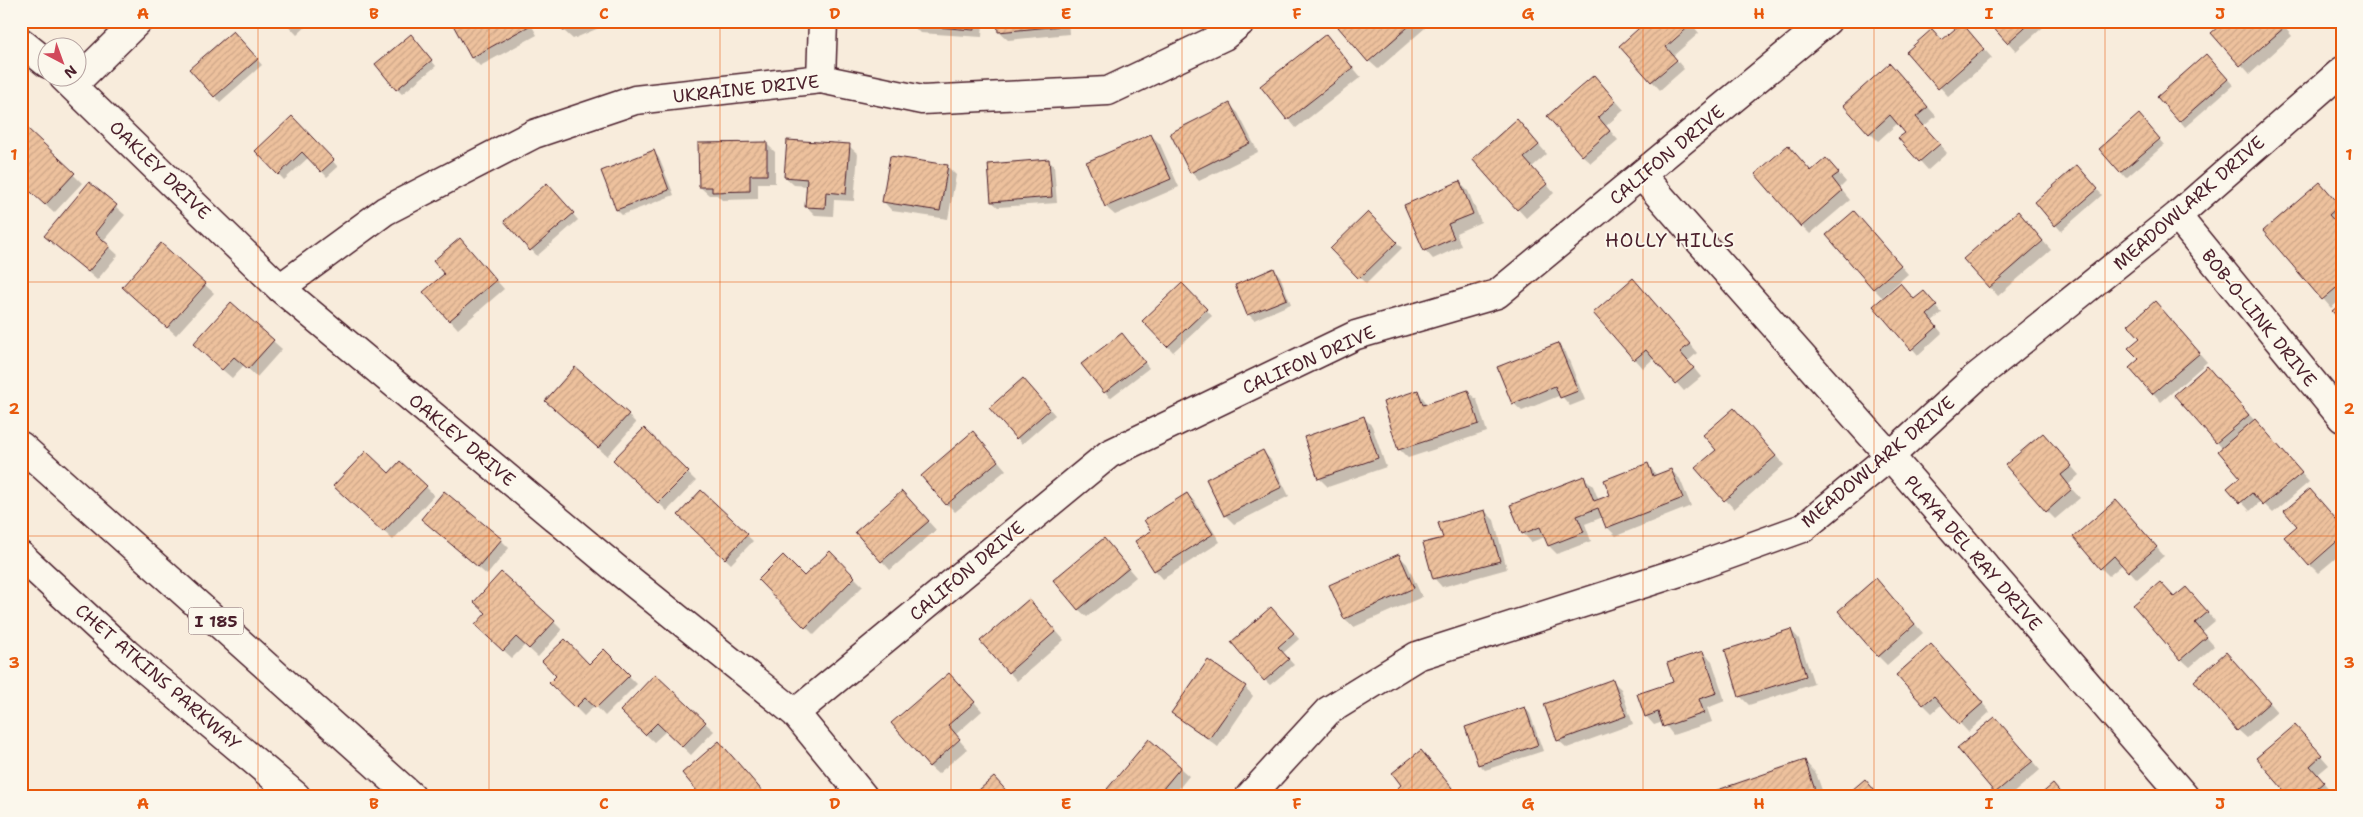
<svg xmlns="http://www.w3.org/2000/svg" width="2363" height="817" viewBox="0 0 2363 817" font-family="'Shantell Sans',sans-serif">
<defs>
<pattern id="building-hatch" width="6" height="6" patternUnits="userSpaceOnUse" patternTransform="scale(1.25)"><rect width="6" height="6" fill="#edc19d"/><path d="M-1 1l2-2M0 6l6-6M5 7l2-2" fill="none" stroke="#cda587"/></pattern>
</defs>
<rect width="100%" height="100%" fill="#f8ecdc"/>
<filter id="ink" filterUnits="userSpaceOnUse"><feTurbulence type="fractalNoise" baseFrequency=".02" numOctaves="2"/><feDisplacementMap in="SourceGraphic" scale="10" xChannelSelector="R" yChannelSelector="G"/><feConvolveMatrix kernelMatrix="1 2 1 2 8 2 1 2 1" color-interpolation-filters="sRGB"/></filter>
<g filter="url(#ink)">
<path fill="#0003" d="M284,21h28l-15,14z
M458,21h71l8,14 -57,31 -8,-8 -19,-34z
M560,21h39l2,6 -28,12 -9,-8z
M912,21h71l-1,16 -62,-4 -9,-9z
M998,21h70l1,13 -61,6 -9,-8z
M1346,21h73l6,7 -47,41 -9,-8z
M1689,21l10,12 -26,23 11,13 -24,21 -39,-44z
M1724,21h11l-6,5z
M1993,21h57l-34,30 -25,-28z
M2279,21l13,15 -42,38 -37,-41z
M1970,33l22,25 -44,38 -40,-44z
M1326,35l35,42 -65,51 -34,-42z
M238,38l24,27 -42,37 -5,-6z
M416,42l20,24 -34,28 -5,-5z
M2212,61l21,24 -48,42 -5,-6z
M1899,73l37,43 -12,10 23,27 -19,17 -8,-9 -13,-28 -9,-10 -20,18 -8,-8z
M1602,85l22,25 -18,16 12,14 -27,23 -9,-8z
M1229,104l9,9 20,39 -59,29 -8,-9z
M2144,121l20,24 -38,33 -26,-29z
M298,123l40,44 -11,10 -18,-20 -25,23 -27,-29z
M1525,129l22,25 -15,13 22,26 -28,25 -53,-59z
M27,130l55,53 -28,30 -33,-31z
M1151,135l9,9 19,43 -64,28 -9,-8 -19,-44z
M766,143l9,9v31h-17v16l-36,1 -5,-5h-8l-9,-8z
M849,146l9,8 -4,47 -20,-1 -1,16 -18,-1 -9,-9 2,-20 -14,-1 -9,-8z
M654,152l5,6 15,37 -52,20 -5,-5z
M1048,160l6,6 3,37 -59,4 -6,-5z
M947,166l9,9 -8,44 -56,-8 -8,-9z
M1834,168l12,14 -6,6 10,12 -40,34 -8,-8 9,-54z
M2083,173l19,22 -41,36 -5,-6z
M1459,182l9,9 13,31 -25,11 5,13 -28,13 -8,-9z
M89,183l36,32 -22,26 15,14 -21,25 -51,-44z
M553,190l25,30 -41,36 -31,-35z
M2329,192l13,16v11l-6,5 6,4v71l-11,9 -66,-77z
M1368,214l34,34 -36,36 -34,-35z
M1862,221l46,53 -26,23 -9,-9z
M2026,222l25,28 -53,46 -33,-37z
M468,248l36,41 -46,40 -8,-9z
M1274,270l6,6 11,28 -37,16 -6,-6z
M1182,284l30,32 -39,36 -29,-31z
M205,285l9,8 -38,42 -44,-39z
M1642,288l55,65 -9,8 13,16 -17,14 -30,-33 -11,10 -48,-55z
M1929,298l13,15 -10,8 10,12 -24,22 -43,-49z
M231,304l51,45 -25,28 -13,-12 -12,13 -29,-25z
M2164,312l43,50 -46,40 -30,-34 10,-8v-22z
M1122,334l27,34 -39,30 -27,-34z
M1558,344l8,9 19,47 -15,6 -9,-11 -39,16 -9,-8z
M2215,376l94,106 -36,31 -12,-12 -11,10 -21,-23 12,-11 -19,-29 -47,-53z
M1029,385l26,30 -33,29 -5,-6z
M1418,391l10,14 40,-13 9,8 10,32 -79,26 -9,-9z
M546,401l82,14 8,8 -29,33z
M1734,409l50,56 -50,44 -37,-41 21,-18z
M1364,418l8,8 14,41 -58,20 -9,-9z
M644,430l52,51 -29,30 -52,-51z
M982,442l24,28 -51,42 -8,-8z
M2051,443l28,32 -11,10 12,13 -25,21 -8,-8z
M1263,452l8,8 18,36 -55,28 -9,-9z
M1648,464l9,12 14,-6 9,9 11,27 -75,30 -9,-9 -4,-10 -18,7 6,17 -34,13 -8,-8 -4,-9 -14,5 -8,-9 61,-56 9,9 6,15 12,-5z
M389,475l37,12 8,8 -41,45 -49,-46z
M701,491l52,50 -22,23 -52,-49z
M902,492l34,38 -46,40 -8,-9z
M1187,494l9,9 24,39 -57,37 -8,-9 -3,-39z
M2124,510l40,46 -27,23 -14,-15 -14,12 -8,-8z
M1485,511l9,9 13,49 -65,18 -8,-9 10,-39z
M422,519l79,21 8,8 -22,27z
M2342,526v27l-24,20 -8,-8z
M1104,540l32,37 -49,40 -9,-8z
M830,553l33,33 -49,49 -54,-55 44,-2z
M1399,556l8,8 15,33 -68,30 -9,-8 -15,-33z
M2342,585v9l-5,-5z
M1884,588l39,45 -36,32 -9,-9z
M2194,597l21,24 -13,11 12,14 -24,21 -9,-8 -7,-60z
M1037,609l27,31 -47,41 -8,-9z
M1277,614l22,25 -16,14 11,12 -24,20 -5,-5z
M554,622l8,8 -24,27 -13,-12 -13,13 -27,-25z
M1791,630l8,9 15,45 -65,21 -9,-9z
M604,651l33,33 -32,32 -10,-11 -11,11 -33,-33 38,-18z
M1703,652l9,9 13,40 -18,7 5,14 -39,13 -10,-13 -9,3 -8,-9z
M1940,654l50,58 -22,20 -26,-28 -10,9 -9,-9z
M2235,663l42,49 -30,26 -9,-8z
M1612,681l9,8 12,35 -66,24 -9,-8z
M958,683l24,28 -27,24 12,14 -29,25 -9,-8z
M1245,687l8,9 -35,51 -45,-34z
M1525,708l5,6 13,37 -58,19 -6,-6z
M621,711l84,12 9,8 -23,24 -25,-24 -12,11z
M2003,727l37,43 -30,26h-11l-40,-47z
M2303,735l26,30 -12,10 14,16 -5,5h-35z
M1149,741l40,35 -16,20h-57z
M727,751l39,45h-63z
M1421,751l8,9 30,36h-68l12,-11z
M1805,762l11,11 8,23h-120z
M2342,790v6h-6z"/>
<path fill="url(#building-hatch)" stroke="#4a1f2b" d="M455,21h71l3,5 -58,32 -19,-35z
M559,21h28l-24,10z
M910,21h64v9l-64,-5z
M997,21h64v5l-63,6z
M1344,21h71l-47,41 -30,-35z
M1647,21h42l3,3 -26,23 11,13 -26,22 -32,-36z
M1991,21h41l-25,22 -18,-20z
M2225,21h55l5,6 -45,39 -29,-33z
M1962,23l22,26 -46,40 -32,-37 26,-23 10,11z
M233,31l25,28 -44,38 -25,-28z
M411,34l21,26 -36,30 -21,-26z
M1326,34l27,34 -66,52 -27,-34z
M2206,54l22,25 -49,43 -22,-25z
M1890,63l38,44 -12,10 24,27 -21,18 -21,-24 7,-5 -15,-18 -21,19 -26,-29z
M1594,75l22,26 -18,16 12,14 -28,25 -35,-40z
M1230,103l20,40 -60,30 -20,-40z
M2139,114l21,25 -40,34 -21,-24z
M292,116l42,44 -13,12 -19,-20 -24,23 -23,-24z
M1517,119l22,26 -15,13 23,26 -30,26 -45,-51z
M27,128l48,45 -30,32 -24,-22v-49z
M1151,134l20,45 -66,28 -19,-45z
M787,140l63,4 -4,50 -20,-2 -1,16 -20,-1 2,-28 -23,-2z
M767,142v33h-17v16l-38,1v-5h-13l-1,-44z
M1788,145l23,26 15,-13 13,15 -7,5 10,13 -41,36 -46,-53z
M654,150l15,40 -53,20 -15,-39z
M890,156l58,9 -8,46 -58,-9z
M1049,159l3,38 -61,5 -3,-38z
M2077,165l21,24 -43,37 -20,-24z
M1460,181l13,33 -25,10 6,14 -30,13 -20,-46z
M89,182l28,23 -22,28 15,13 -22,26 -44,-36z
M2320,182l20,23 -11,10 11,12 2,-1v57l-20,17 -59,-69z
M547,183l27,30 -44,38 -26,-30z
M1854,211l47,54 -28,24 -47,-54z
M2018,211l25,30 -54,47 -26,-29z
M1368,212l29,30 -38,37 -29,-30z
M460,238l36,42 -47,41 -26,-29 21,-18 -11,-13z
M161,243l45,41 -39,44 -45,-41z
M1274,268l13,31 -40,16 -12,-30z
M1633,278l57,66 -10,8 14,16 -19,16 -29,-34 -12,10 -41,-47z
M1182,283l25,26 -40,38 -25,-26z
M1900,283l14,16 10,-8 13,15 -10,9 10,12 -26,23 -38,-44z
M2155,301l45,52 -48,41 -23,-26 10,-9 -11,-11 12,-10 -12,-13z
M231,302l43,38 -26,29 -14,-12 -12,13 -29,-26z
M2342,303v19l-10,-11z
M1122,333l23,29 -41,31 -23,-29z
M1558,343l20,48 -18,7 -5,-12 -43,18 -15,-37z
M2207,366l42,49 -33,28 -42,-48z
M575,367l54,47 -31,34 -53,-47z
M1023,378l27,31 -34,30 -27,-31z
M1418,390l5,15 45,-15 11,34 -81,26 -15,-48z
M1734,408l42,48 -52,45 -29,-33 21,-18 -13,-15z
M1364,416l14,42 -60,21 -14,-42z
M2255,419l47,54 -39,32 -11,-12 -12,10 -13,-15 13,-11 -22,-26z
M644,428l45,44 -31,31 -45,-43z
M973,431l25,30 -52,44 -25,-29z
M2043,433l29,33 -11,9 11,14 -26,23 -41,-47z
M1263,450l19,37 -58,29 -18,-37z
M366,451l23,22 11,-12 27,25 -44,46 -50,-46z
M1648,463l5,13 18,-7 12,29 -77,30 -8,-20 -21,8 7,16 -36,14 -8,-19 -18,7 -12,-29 74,-29 10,25 16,-6 -6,-15z
M2310,489l32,37v11l-33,29 -25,-29 13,-11 -13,-15z
M701,490l47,44 -23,25 -47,-44z
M444,491l58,48 -24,28 -57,-48z
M902,491l27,30 -48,41 -26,-30z
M1187,493l26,41 -59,37 -19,-30 16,-10 -7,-11z
M2116,500l41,47 -29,25 -14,-16 -14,13 -27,-32z
M1485,510l15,51 -67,18 -10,-36 20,-5 -5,-15z
M1104,538l25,30 -51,42 -25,-30z
M830,551l25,26 -50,51 -47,-48 25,-25 21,21z
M1399,554l15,34 -70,31 -15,-34z
M501,572l54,49 -26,28 -13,-12 -13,14 -28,-26 11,-12 -12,-11z
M1876,578l39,46 -37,33 -40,-46z
M2160,582l14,15 12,-10 22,25 -13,11 12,14 -27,23 -47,-55z
M1029,599l27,32 -48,42 -28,-32z
M1271,607l23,26 -16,14 11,12 -25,22 -33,-39z
M1791,629l15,47 -67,21 -14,-47z
M565,639l24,25 15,-15 26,26 -34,33 -11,-10 -10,10 -26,-25 7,-7 -14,-15z
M1931,644l52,59 -24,21 -25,-28 -11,9 -27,-30z
M1703,651l14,42 -18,6 5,14 -41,14 -5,-15 -13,5 -8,-23 36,-12 -6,-19z
M2226,652l44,50 -33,29 -43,-50z
M1208,660l38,26 -37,53 -38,-26z
M949,673l26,29 -27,23 12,14 -31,28 -38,-44z
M655,674l51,48 -24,25 -25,-24 -12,12 -25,-24z
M1613,679l13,37 -69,25 -13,-37z
M1525,707l13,38 -60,20 -13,-38z
M1995,717l38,44 -38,32 -38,-45z
M2295,725l27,30 -12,11 14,16 -16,14h-19l-33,-38z
M1149,739l32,28 -24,29h-42l-8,-7z
M719,741l45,52 -4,3h-39l-5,-7 -7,7h-8l-19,-23z
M1421,750l31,38 -9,8h-54l12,-11 -9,-12z
M1805,760l12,36h-117z
M994,777l17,19h-39z
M1865,779l14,17h-34z
M2053,784l10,12h-24z"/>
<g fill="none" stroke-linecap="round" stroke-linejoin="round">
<g stroke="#4a1f2b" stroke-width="31">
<path id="minor" d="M21,42l27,22
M64,78l216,210 340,284 175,141 68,83
M821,79l2,-58
M73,85l65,-64
M1642,176l248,280 294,340
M2177,216l165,202
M280,288l105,-77 149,-77 101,-34 186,-21 101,21 186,-9 116,-55 18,-15
M795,713l314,-259 247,-119 141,-41 330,-273
M1250,796l78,-85 89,-55 272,-87 114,-41 87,-72 84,-77 203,-163 165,-145"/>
</g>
<g stroke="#4a1f2b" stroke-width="31">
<path id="motorway" d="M21,446l390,350
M21,556l105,97 170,143"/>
</g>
<use href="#minor" stroke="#fbf7ec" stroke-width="28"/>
<use href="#motorway" stroke="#fbf7ec" stroke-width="28"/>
</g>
</g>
<path fill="none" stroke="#e8590c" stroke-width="1" stroke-opacity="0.55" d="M258,21v775M489,21v775M720,21v775M951,21v775M1182,21v775M1412,21v775M1643,21v775M1874,21v775M2105,21v775M21,282h2321M21,536h2321"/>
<g text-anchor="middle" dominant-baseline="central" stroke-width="4" stroke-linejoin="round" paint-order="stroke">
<rect fill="#fbf7ec" stroke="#7f6065" stroke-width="1" x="188.5" y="607.5" width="55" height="27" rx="4"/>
<g font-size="16" font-weight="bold" fill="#4a1f2b">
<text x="216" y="621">I 185</text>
</g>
<g font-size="18" fill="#4a1f2b" stroke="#fbf7ec">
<text transform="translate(746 89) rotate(-6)">UKRAINE DRIVE</text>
<text transform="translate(1667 155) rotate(-40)">CALIFON DRIVE</text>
<text transform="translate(160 170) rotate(44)">OAKLEY DRIVE</text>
<text transform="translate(2189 203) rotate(-41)">MEADOWLARK DRIVE</text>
<text transform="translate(2259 318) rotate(51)">BOB-O-LINK DRIVE</text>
<text transform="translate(1309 360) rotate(-24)">CALIFON DRIVE</text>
<text transform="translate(462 440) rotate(40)">OAKLEY DRIVE</text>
<text transform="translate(1878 462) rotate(-40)">MEADOWLARK DRIVE</text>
<text transform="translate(1973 553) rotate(49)">PLAYA DEL RAY DRIVE</text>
<text transform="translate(967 571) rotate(-40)">CALIFON DRIVE</text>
<text transform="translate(158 677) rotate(41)">CHET ATKINS PARKWAY</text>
</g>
<g font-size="19" letter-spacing="1" fill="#4a1f2b" stroke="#fbf7ec">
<text x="1670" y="240">HOLLY HILLS</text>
</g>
</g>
<rect width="2363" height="817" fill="none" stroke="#fbf7ec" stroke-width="55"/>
<g transform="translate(62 62) rotate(139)"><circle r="24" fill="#fbf7ec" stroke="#b4a19f"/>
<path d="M0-4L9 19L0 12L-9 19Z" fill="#d1495b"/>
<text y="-8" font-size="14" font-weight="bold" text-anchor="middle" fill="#4a1f2b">N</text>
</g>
<rect x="28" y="28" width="2308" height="762" fill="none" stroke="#e8590c" stroke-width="2"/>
<g font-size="16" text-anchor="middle" font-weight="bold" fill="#e8590c">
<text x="143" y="19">A</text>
<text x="374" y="19">B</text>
<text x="604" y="19">C</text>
<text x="835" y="19">D</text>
<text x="1066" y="19">E</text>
<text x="1297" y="19">F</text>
<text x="1528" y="19">G</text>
<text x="1759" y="19">H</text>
<text x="1989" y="19">I</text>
<text x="2220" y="19">J</text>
<text x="14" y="160">1</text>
<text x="2349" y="160">1</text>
<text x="14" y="414">2</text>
<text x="2349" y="414">2</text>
<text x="14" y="668">3</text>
<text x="2349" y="668">3</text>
<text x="143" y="809">A</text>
<text x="374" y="809">B</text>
<text x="604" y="809">C</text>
<text x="835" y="809">D</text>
<text x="1066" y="809">E</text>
<text x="1297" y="809">F</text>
<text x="1528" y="809">G</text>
<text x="1759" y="809">H</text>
<text x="1989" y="809">I</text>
<text x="2220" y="809">J</text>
</g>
</svg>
